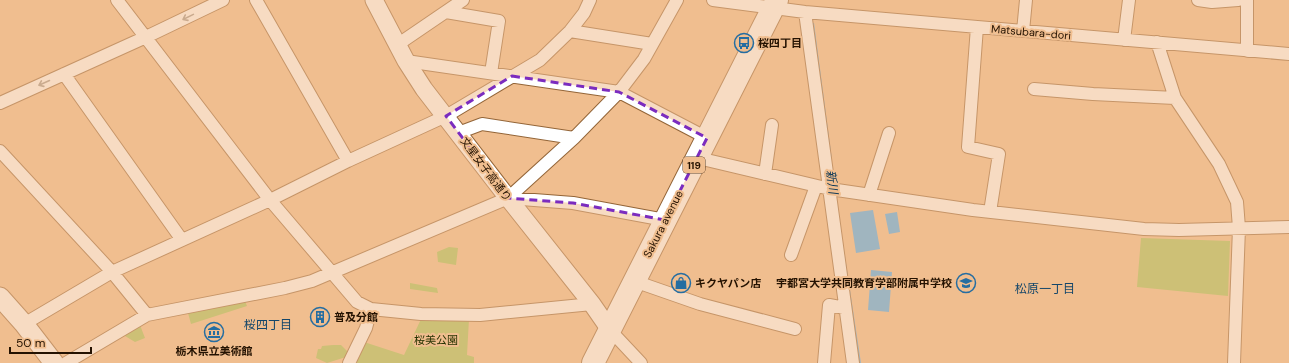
<svg xmlns="http://www.w3.org/2000/svg" width="1289" height="363" viewBox="0 0 1289 363" font-family="'DM Sans','Noto Sans JP',sans-serif">
<rect width="100%" height="100%" fill="#f0be8f"/>
<path fill="#a2c457" d="M1141,238l89,3 -2,55 -91,-9z
M449,247l9,1 -2,17 -18,-3 -1,-10z
M410,283l27,5 1,5 -28,-4z
M245,301l2,5 -56,18 -3,-11z
M422,317l47,2 -2,36 7,2v6h-120l10,-21 40,13z
M140,325l5,13 -10,4 -10,-6 -1,-3z
M333,345h8l8,8 -3,4 -19,6 -11,-5 2,-9h3l1,-3z"/>
<path fill="#3fabf8" d="M811,23h3l18,137h-3z
M836,197l25,166h-3l-24,-165z
M873,210l7,39 -24,4 -6,-40z
M897,212l3,20 -11,2 -4,-20z
M871,270l21,2 -3,40 -21,-2z"/>
<g fill="none" stroke-linecap="round" stroke-linejoin="round">
<g stroke="#936538" stroke-width="14">
<path id="street" d="M117,0l153,200 87,102 14,7 50,5 59,1 112,-11
M256,0l92,161
M713,0l92,12 484,42
M1198,0l14,2 26,-2
M1247,0v51
M446,12l53,9 -8,52
M805,12l48,351
M977,27l-9,120 31,7 -9,58
M570,31l82,13
M1023,31l3,-31
M1124,40l5,-40
M1157,42l18,56 44,66 18,38 2,26 -5,135
M397,45l66,-45
M406,61l213,31 88,46
M64,74l118,166
M1034,89l59,5 82,4
M0,103l146,-66 77,-37
M458,133l24,-9 92,14
M0,151l112,121 35,43
M698,158l132,31 143,21 171,19 35,1 110,-3
M765,174l7,-49
M869,195l20,-62
M508,198l65,5 92,17
M791,255l25,-69
M634,281l66,23 95,25
M24,324l88,-52 158,-72 78,-39 98,-45 94,-56 30,-29 14,-18 6,-13
M610,330l31,33
M66,363l81,-48 138,-27 27,-7 196,-83 66,-60 45,-46 25,-33 33,-59
M349,363l17,-35 5,-19
M824,363l5,-58 16,3"/>
</g>
<g stroke="#936538" stroke-width="19">
<path id="secondary" d="M374,0l32,61 18,28 84,109 84,106 18,26"/>
</g>
<g stroke="#936538" stroke-width="21">
<path id="primary" d="M0,297l24,27 30,39"/>
</g>
<g stroke="#936538" stroke-width="24">
<path id="highway" d="M593,363l184,-363"/>
</g>
<use href="#street" stroke="#fff" stroke-width="12"/>
<use href="#secondary" stroke="#fff" stroke-width="17"/>
<use href="#primary" stroke="#fff" stroke-width="19"/>
<use href="#highway" stroke="#fff" stroke-width="22"/>
</g>
<defs><path id="oneway-shaft" d="M-6 0H5M1.5-3L5.5 0L1.5 3" fill="none" stroke-width="1.6" stroke-linecap="round" stroke-linejoin="round"/></defs>
<g stroke="#9c948d">
<use href="#oneway-shaft" transform="translate(188 17) rotate(154)"/>
<use href="#oneway-shaft" transform="translate(44 83) rotate(156)"/>
</g>
<path d="M0 0H1289V363H0ZM512,76l107,16 88,46 -42,82 -92,-17 -65,-5 -62,-82z" fill="#f0be8f" fill-opacity=".55" fill-rule="evenodd"/>
<path fill="none" stroke="#7b2cbf" stroke-width="3" stroke-dasharray="8 5" stroke-linejoin="round" d="M512,76l107,16 88,46 -42,82 -92,-17 -65,-5 -62,-82z"/>
<defs>
<g id="bus-ring" transform="scale(1)"><circle r="9.5" fill="#f0be8f" stroke="#256da1" stroke-width="1.5"/><path d="M-5-6H5V4H4V6H2V4H-2V6H-4V4H-5ZM-3.5-4V0h7V-4ZM-3.5 1.2v1.5H-2V1.2ZM2 1.2v1.5H3.5V1.2Z" fill="#256da1"/></g>
<g id="shop-ring" transform="scale(1)"><circle r="9.5" fill="#f0be8f" stroke="#256da1" stroke-width="1.5"/><path d="M-5-2.5h2.3a2.7 3.5 0 0 1 5.4 0H5L5.5 6h-11ZM-1.5-2.5h3a1.5 2.3 0 0 0-3 0Z" fill="#256da1"/></g>
<g id="school-ring" transform="scale(1)"><circle r="9.5" fill="#f0be8f" stroke="#256da1" stroke-width="1.5"/><path d="M0-5L7-2L0 1L-7-2ZM-4 1L0 2.5L4 1V4Q0 6-4 4Z" fill="#256da1"/></g>
<g id="building-ring" transform="scale(1)"><circle r="9.5" fill="#f0be8f" stroke="#256da1" stroke-width="1.5"/><path d="M-4-6H4V6H1V3H-1V6H-4ZM-2.5-4.3h1.7v1.8h-1.7ZM.8-4.3h1.7v1.8H.8ZM-2.5-1h1.7V.8h-1.7ZM.8-1h1.7V.8H.8Z" fill="#256da1"/></g>
<g id="museum-ring" transform="scale(1)"><circle r="9.5" fill="#f0be8f" stroke="#256da1" stroke-width="1.5"/><path d="M0-6L6-3V-2H-6V-3ZM-5-1h2V3h-2ZM-1-1h2V3h-2ZM3-1h2V3H3ZM-6 4H6V6H-6Z" fill="#256da1"/></g>
</defs>
<g fill-rule="evenodd">
<use href="#bus-ring" x="744" y="43"/>
<use href="#shop-ring" x="681" y="283"/>
<use href="#school-ring" x="966" y="283"/>
<use href="#building-ring" x="320" y="317"/>
<use href="#museum-ring" x="214" y="332"/>
</g>
<g text-anchor="middle" dominant-baseline="central" stroke-width="4" stroke-linejoin="round" paint-order="stroke">
<rect fill="#f0be8f" stroke="#61462c" stroke-width="1" x="683" y="157" width="22" height="16" rx="3"/>
<g font-size="10" font-weight="bold" fill="#241201">
<text x="694" y="165">119</text>
</g>
<g font-size="11" fill="#241201" stroke="#f0be8f">
<text transform="translate(1031 32) rotate(5)">Matsubara-dori</text>
<text transform="translate(486 169) rotate(53)">文星女子高通り</text>
<text transform="translate(663 224) rotate(-63)">Sakura avenue</text>
</g>
<g font-size="11" font-weight="bold" fill="#241201" stroke="#f0be8f" text-anchor="start">
<text x="758" y="43">桜四丁目</text>
<text x="695" y="283">キクヤパン店</text>
<text x="952" y="283" text-anchor="end">宇都宮大学共同教育学部附属中学校</text>
<text x="334" y="317">普及分館</text>
<text x="214" y="351" text-anchor="middle">栃木県立美術館</text>
</g>
<g font-size="11" fill="#263302" stroke="#f0be8f">
<text x="436" y="340">桜美公園</text>
</g>
<g font-size="12" font-style="italic" fill="#0c3857" stroke="#f0be8f">
<text transform="translate(832 182) rotate(83)">新川</text>
</g>
<g font-size="12" fill="#144669" stroke="#f0be8f">
<text x="1045" y="289">松原一丁目</text>
<text x="268" y="325">桜四丁目</text>
</g>
</g>
<path d="M10 347v6h81v-6" fill="none" stroke="#241201" stroke-width="2"/>
<text x="16" y="347" font-size="12" fill="#241201" stroke="#f0be8f" stroke-width="3" paint-order="stroke">50 m</text>
</svg>
